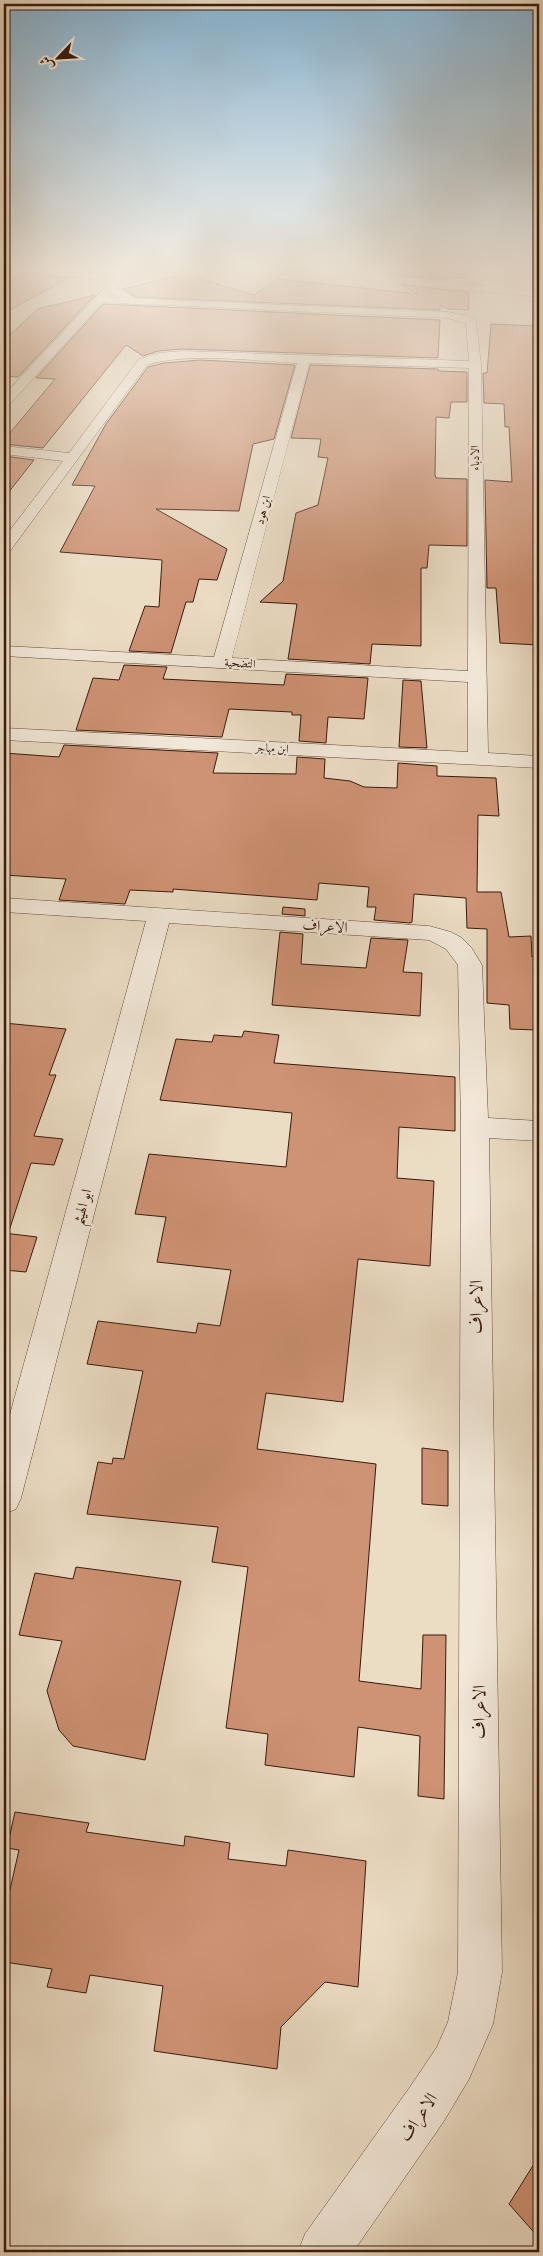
<svg xmlns="http://www.w3.org/2000/svg" width="543" height="2256" viewBox="0 0 543 2256" font-family="'IM FELL Great Primer',Amiri,serif">
<rect width="100%" height="100%" fill="#ebdcc4"/>
<filter id="stains"><feTurbulence type="fractalNoise" baseFrequency=".004" numOctaves="4"/><feColorMatrix values="0 0 0 0 .2 0 0 0 0 .09 0 0 0 0 .02 0 0 0 .5 -.17"/></filter>
<radialGradient id="worn" r=".72"><stop offset=".6" stop-color="#630" stop-opacity="0"/><stop offset="1" stop-color="#630" stop-opacity=".3"/></radialGradient>
<path fill="#ce9274" stroke="#381b0d" d="M370,268h98v9l-28,2 -61,-6z
M25,273l44,5 -65,35v-29z
M185,274l69,21 24,-16 140,15 -16,-9 66,7 1,18 -21,-1 -8,-4v5l-304,-13 -13,-8z
M95,295l-77,82 -14,-1v-36l34,-31z
M103,304l337,16 -2,38 -256,-9 -24,2 -15,5 -17,-11 -83,103 -39,-4v-4l51,-61 -19,-1z
M491,324l48,2v319l-39,-2 -4,-55h-9l-2,-108 27,2 -3,-55h-4l-1,-23 -20,-1 -1,-30h4z
M201,360l94,5 -21,74 -21,5 -14,67 -83,-2 71,40 -10,31 -18,-1 -6,23h-7l-15,51 -42,-2 16,-45 14,1 3,-47 -102,-8 35,-66 -23,-1 34,-61 42,-57 16,-4z
M310,365l128,4v2l29,1v30h-16l-2,16 -13,-1 -1,58 1,3 31,1v67l-38,-1 -2,23h-6v78l-49,-2 -2,20 -82,-5 9,-55 -37,-2 23,-21 13,-68 22,-8 10,-47 -10,-1 3,-18 -30,-1z
M4,456l30,4 -30,38z
M124,665l43,2 -4,12 121,6 2,-11 82,4 -4,41 -36,-2 -2,26 -27,-2 2,-26h-9v-3l-63,-3 -7,28 -146,-7 17,-52 26,2z
M403,680l18,1 6,67 -28,-1z
M64,745l154,8 -5,20 83,1 1,-17 28,2 -1,19 26,3 14,6 33,1 1,-25 39,3v10l59,2 3,38 -21,-1 -1,77h24l8,45 22,-1 1,21 7,-4v41l-5,-1 2,37 -26,-1 -1,-24 -22,-2v-74l-20,-1 -1,-30 -52,-4 -2,28 -2,1 -36,-3 2,-13h-9l2,-20 -50,-4 -2,17 -144,-11v3l-43,-2 -5,14 -66,-4 7,-21 -62,-4v-122l55,4z
M283,907l22,2v7l-23,-2z
M280,932l23,2 -2,30 65,4 5,-30 37,2 -5,32 19,1 -2,43 -148,-11z
M4,1023l62,6 -17,46h7l-22,61 29,3 -9,26 -23,-2 -22,68 -5,-1z
M244,1031l35,4 -5,28 181,14v54l-56,-4 -2,51 37,3 -4,85 -72,-7 -15,143 -77,-9 -9,56 119,15 -17,217 62,8 2,-54h23l-2,164 -26,-3 2,-60 -62,-9 -4,50 -89,-12 3,-31 -42,-6 22,-161 -36,-5 6,-35 -131,-13 11,-52 14,2 1,-6 11,1 19,-88 -56,-7 11,-43 98,12 2,-10 22,3 11,-56 -74,-8 9,-45 -31,-3 14,-60 137,13 6,-54 -132,-13 16,-61 36,3 2,-7 28,2z
M4,1233l33,4 -11,35 -22,-2z
M422,1448l26,3v55l-26,-2z
M76,1567l105,14 -36,179 -72,-14 -14,-16 -12,-39 15,-50 -43,-6 16,-62 38,6z
M15,1812l74,11 -3,9 98,14 1,-10 45,7 -2,16 58,7 2,-16 78,11 -8,126 -33,-5 -44,45 -4,42 -123,-18 9,-65 -73,-11 -4,18 -39,-6 5,-18 -48,-7v-46l15,-66 -12,-2z
M539,2156v82l-30,-34z"/>
<g fill="none" stroke-linecap="round" stroke-linejoin="round">
<g stroke="#654b3b" stroke-width="1">
<path id="service" d="M450,279c20,0 48,-2 63,12l-3,2c-27,-11 -48,-12 -77,-8l-3,-2z"/>
</g>
<g stroke="#654b3b" stroke-width="1">
<path id="minor" d="M16,268h37l66,8 5,3 -5,3 -98,-11z
M100,297l348,15 21,4 7,4 5,45 7,388 51,3v12l-535,-28v-12l464,24v-70l-464,-26v-10l210,11 83,-294c-43,-2 -110,-11 -150,2l-137,186 -6,2v-15l59,-77 -59,-7v-8l65,7 70,-94 20,-6 23,-2 287,10 -3,-38 -18,-5 -352,-16 -1,-2 1,-2zM309,363l160,5 -1,303 -236,-13z
M4,898l425,28 22,6 11,6 9,9 11,18 6,153 51,3v20l-50,-3 13,834 -9,52 -24,55 -25,42 -91,131h-55l7,-18 105,-147 27,-40 11,-25 10,-50 3,-845 -3,-162 -12,-16 -17,-9 -260,-17 -148,575 -5,11 -12,5v-78l142,-515 -142,-9z"/>
</g>
<g stroke="#654b3b" stroke-width="1">
<path id="tertiary" d="M123,268h11l-17,19 21,13 1,2 -1,2h-8l-19,-11 -102,112 -5,1v-11z
M271,268h41l227,23v6l-263,-26z"/>
</g>
<use href="#service" fill="#f2e8d9" fill-rule="evenodd"/>
<use href="#minor" fill="#f2e8d9" fill-rule="evenodd"/>
<use href="#tertiary" fill="#f2e8d9" fill-rule="evenodd"/>
</g>
<linearGradient id="sky" x2="0" y2="1"><stop stop-color="#88b6d6"/><stop offset="0.46" stop-color="#f6efe4"/><stop offset="1" stop-color="#f6efe4" stop-opacity="0"/></linearGradient>
<rect width="543" height="584" fill="url(#sky)"/>
<g text-anchor="middle" dominant-baseline="central" stroke-width="4.5" stroke-linejoin="round" paint-order="stroke">
<g font-size="12" fill="#381b0d" stroke="#f2e8d9">
<text transform="translate(475 458) rotate(-90)">الادباء</text>
<text transform="translate(263 510) rotate(-75)">ابن هود</text>
<text transform="translate(240 663) rotate(3)">التضحية</text>
<text transform="translate(272 748) rotate(3)">ابن مهاجر</text>
</g>
<g font-size="15" fill="#381b0d" stroke="#f2e8d9">
<text transform="translate(325 926) rotate(4)">الاعراف</text>
<text transform="translate(82 1207) rotate(-75)">ابو الهيثم</text>
</g>
<g font-size="18" fill="#381b0d" stroke="#f2e8d9">
<text transform="translate(476 1307) rotate(-90)">الاعراف</text>
<text transform="translate(479 1712) rotate(-90)">الاعراف</text>
<text transform="translate(418 2117) rotate(-56)">الاعراف</text>
</g>
</g>
<rect width="543" height="2256" fill="none" stroke="#ebdcc4" stroke-width="20"/>
<rect x="5" y="5" width="533" height="2246" fill="none" stroke="#381b0d" stroke-width="2.5"/>
<rect x="10" y="10" width="523" height="2236" fill="none" stroke="#381b0d"/>
<g transform="translate(58 58) rotate(245)" stroke="#f2e8d9" stroke-width="4" paint-order="stroke">
<path d="M0-4L9 19L0 12L-9 19Z" fill="#381b0d"/>
<text y="-8" font-size="14" font-weight="bold" text-anchor="middle" fill="#381b0d">ش</text>
</g>
<rect width="100%" height="100%" filter="url(#stains)"/>
<rect width="100%" height="100%" fill="url(#worn)"/>
</svg>
